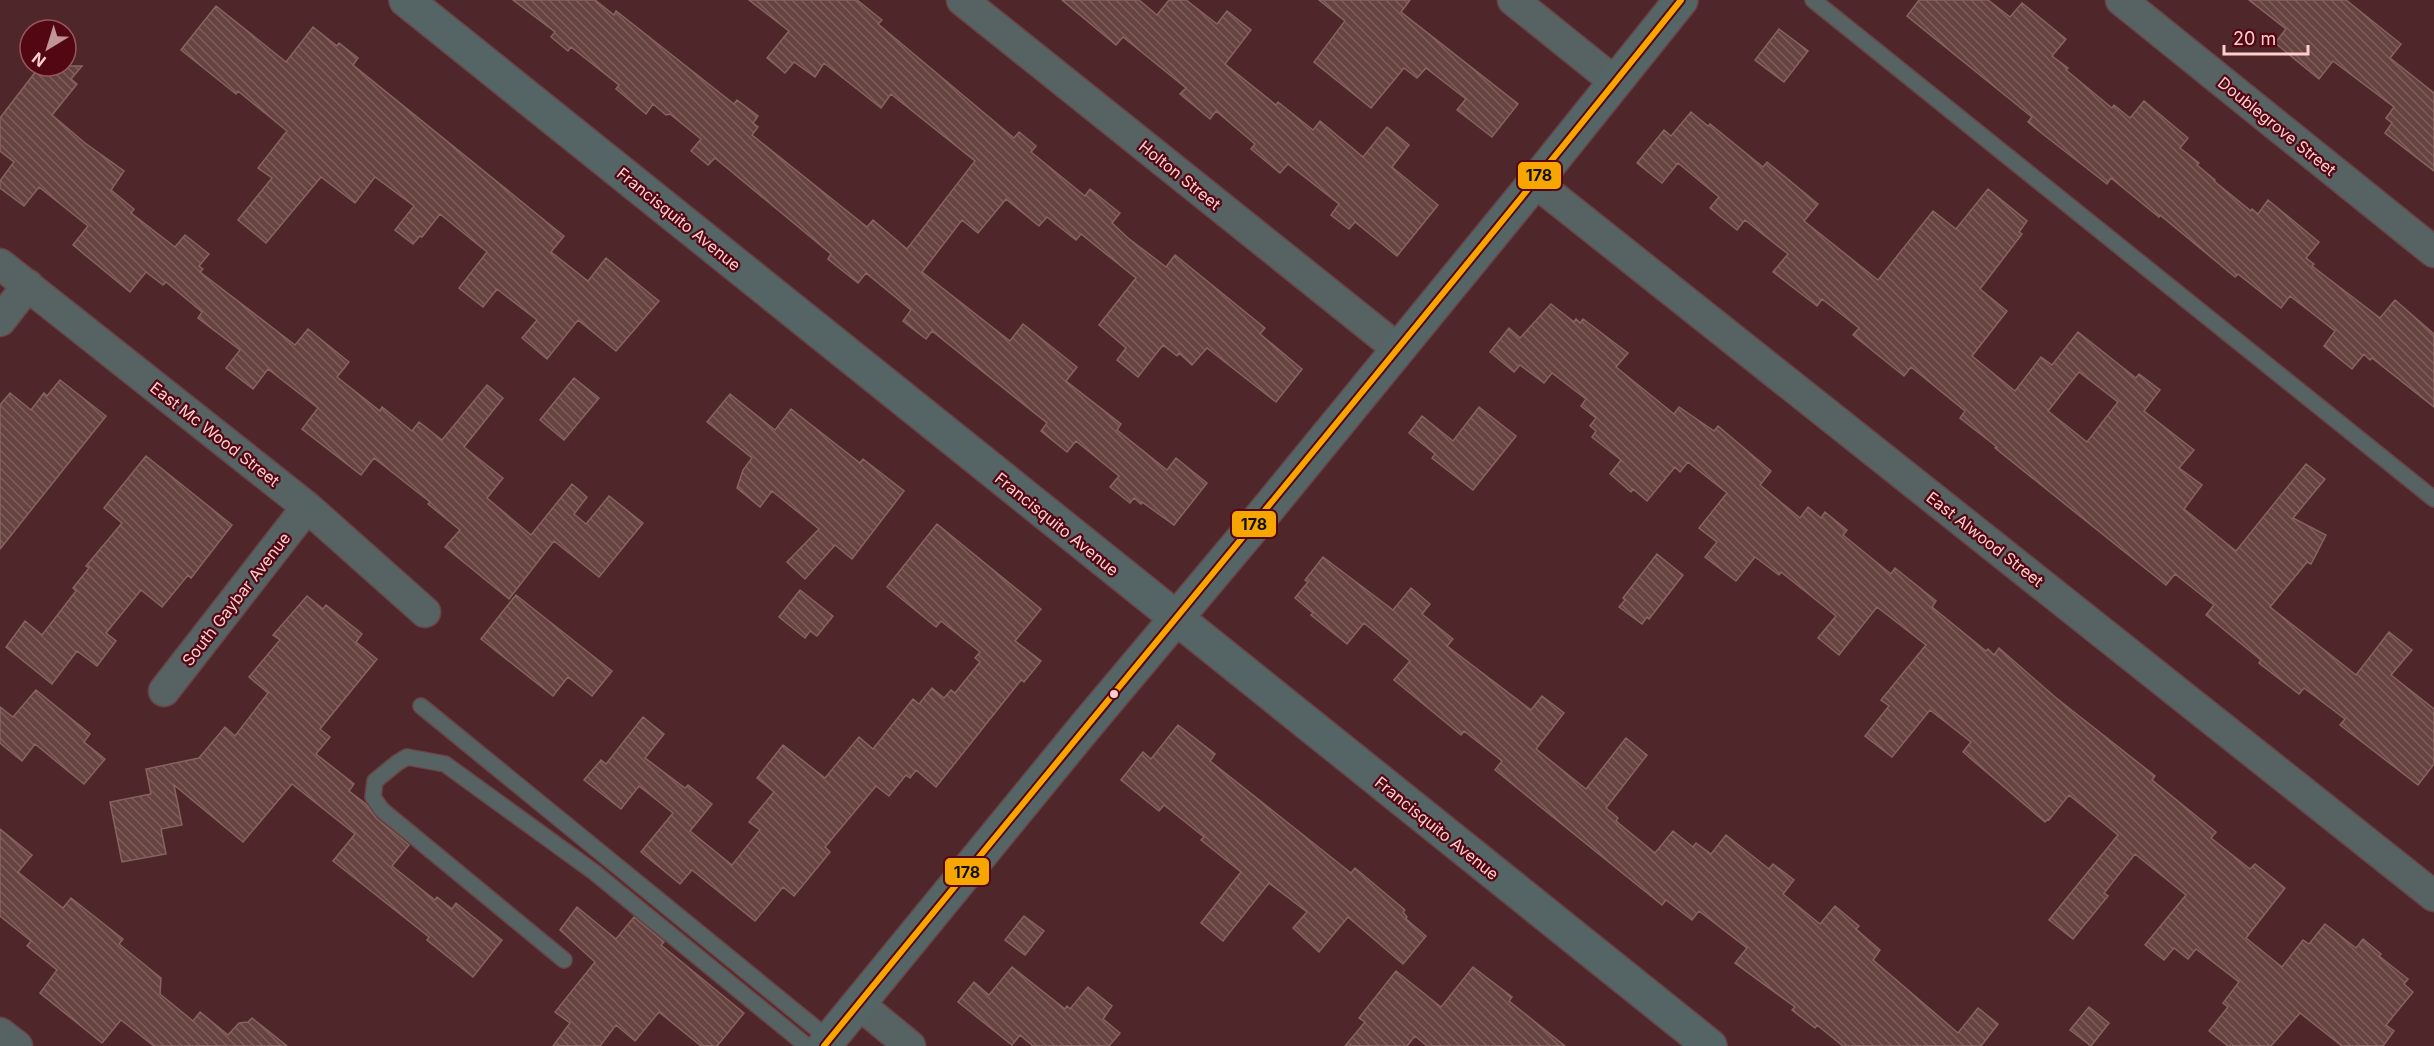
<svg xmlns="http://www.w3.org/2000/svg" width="2434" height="1046" viewBox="0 0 2434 1046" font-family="Inter,sans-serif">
<defs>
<pattern id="building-back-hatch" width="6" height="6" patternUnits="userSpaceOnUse" patternTransform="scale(1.5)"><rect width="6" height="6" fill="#664340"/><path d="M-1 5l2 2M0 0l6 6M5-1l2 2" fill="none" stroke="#7d5d5a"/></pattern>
</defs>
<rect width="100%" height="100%" fill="#4f262a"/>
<path fill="url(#building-back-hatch)" stroke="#866460" stroke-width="1.5" fill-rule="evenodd" d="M513,0h82l19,15 2,-4 118,93 3,-4 21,16 -5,7 5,4 -6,8 115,92 6,-7 34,29 68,-88 -84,-67 -10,14 -57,-45 -9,14 -21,-15 -9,11 -18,-15 22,-27 -40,-31h108l25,20 -4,4 136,114 5,-6 17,14 -5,6 54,44 5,-7 30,24 -8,10 16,15 38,29 9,-12 90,73 -5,6 42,35 -26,33 -69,-54 -15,17 -13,-12 -2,3 -14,-11 -25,32 -21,-17 9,-12 -27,-23 37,-47 -55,-44 -5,6 -29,-23 -8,9 -33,-27 -28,34 -16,-13 -40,52 88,69 13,-17 54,43 -11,14 55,43 -4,6 50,40 9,-12 31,25 -33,42 -32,-23 -1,2 -7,-6 -4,5 -20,-16 9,-11 -43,-35 -9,11 -26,-21 6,-8 -115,-92 -6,8 -23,-18 8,-11 -45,-37 -8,10 -30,-24 3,-5 -116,-96 -7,7 -17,-14 10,-12 -31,-25 -4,1 -13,-11 -7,10 -30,-25 3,-4 -48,-38 -3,4 -17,-14 4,-5z
M1062,0h77l18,15 12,-15h17l31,24 10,-13 24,19 -26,34 51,41 2,-3 35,28 7,-9 43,36 24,-30 22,18 -17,22 46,38 -41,51 -42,-34 -6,7 -18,-14 8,-11 -51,-40 -8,9 -29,-24 4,-5 -39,-33 -6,8 -30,-25 6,-6 -63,-51 -7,8z
M1319,0h91l-9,12 117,92 -26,33 -35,-27 9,-11 -40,-31 -9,10 -13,-10 -33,40 -57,-46 31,-41z
M1919,0h69l22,17 12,-14 44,36 -14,17 16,12 -2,2 46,38 2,-3 16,13 14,-17 44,37 -8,10 19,15 -2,2 18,15 -1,1 37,30 1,-2 6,5 10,-14 51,42 -13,16 8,6 -2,2 68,52 15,-18 39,34v73l-62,-49 -2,2 -6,-6 -12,15 -28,-23 11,-15 -45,-35 -9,12 -43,-34 -3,3 -75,-62 -1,2 -48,-39 -4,6 -63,-49 -16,-13 4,-5 -125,-101z
M2249,0h97l55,44 -11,14 44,35v78l-49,-38 7,-10 -6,-5 8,-11 -61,-46 -14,18 -44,-36 11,-14z
M216,6l70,56 27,-35 24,19 2,-3 19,15 -5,7 211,171 -13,16 37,29 18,-23 53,43 -43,50 -38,-31 -31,39 -25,-21 15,-18 -40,-31 -14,18 -24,-19 28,-36 -47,-38 -18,23 -2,-1 -7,8 -18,-14 19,-24 -39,-29 -20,26 -34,-26 -55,66 -28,-23 34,-42 -14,-10 29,-37 -49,-40 -2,3 -55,-44z
M1779,29l29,22 -24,31 -29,-22z
M40,66h42l-11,13 6,5 -25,31 33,28 39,28 -13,19 23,19 -3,4 44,34 10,-12 24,19 -10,12 4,3 -3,3 95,73 13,-16 41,33 -12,15 43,34 2,-4 30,24 7,-9 23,18 45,-55 16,13 -39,49 39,31 -16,20 44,37 41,-51 15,13 -13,17 12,10 23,-28 34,27 -44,54 -45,-36 -45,58 -64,-52 15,-17 -32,-26 2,-2 -56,-44 -13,17 -59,-46 16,-21 -50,-39 -15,20 -27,-21 14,-18 -42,-32 4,-6 -36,-30 -3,3 -17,-13 -16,20 -57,-47 15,-19 -49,-39 -15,19 -24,-18v-7l14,-19 -14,-11v-33z
M1691,112l17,14 2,-2 53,43 4,-5 51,42 -14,17 74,59 55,-69 23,18 32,-40 39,32 -8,11 3,2 -42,55 27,22 -35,45 43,35 26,-34 11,8 26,-33 58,46 3,-4 21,16 -16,21 50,39 -15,18 23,17 -18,24 52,42 70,-87 19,15 -32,39 33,17 -15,29 -4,-2 -37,45 86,68 33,-43 23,18 -21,25 43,34v55l-16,21 -78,-60 5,-6 -41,-31 -5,6 -40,-31 2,-3 -55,-45 8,-10 -39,-31 -9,11 -171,-137 2,-1 -37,-29 5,-7 -54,-44 -7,9 -51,-41 6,-7 -37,-29 -5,7 -44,-34 15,-18 -43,-34 -8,10 -27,-22 9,-11 -41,-34 -16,20 -25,-20 27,-33 7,6zM2079,372l39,30 -31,40 -39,-31z
M1551,304l23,18 2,-3 4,4 3,-4 45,34 -12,14 58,47 5,-7 35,24 4,-5 53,45 -11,14 40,33 8,-11 13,11 4,-6 22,18 -4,5 48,39 4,-6 41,33 -4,6 54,44 2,-2 6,6 5,-7 56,49 100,79 -3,4 64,52 -5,6 39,31 5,-5 30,24 -39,50 36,29 21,-27 6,4 16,-20 31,24 7,-9 18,15 -2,2 29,23 -4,5 9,8 -27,33 8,6 -11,15h-41l-42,-33 -29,33h-43l-19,-15 19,-24 -5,-4 16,-21 -43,-33 -8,10 -14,-11 -10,12 -19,-15 41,-50 -51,-41 -31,39 4,3 -35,43 -24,-19 69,-85 -49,-40 -20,25 -1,-1 -3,3 -82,-70 8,-10 -41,-32 -38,47 -27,-21 24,-30 -8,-6 45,-55 -49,-38 -38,48 -21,-17 18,-22 -55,-44 -2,3 -24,-18 -19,24 -31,-24 12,-15 -18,-14 28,-35 -39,-31 -8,10 -5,-5 -28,34 -14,-12 -2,3 -21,-18 11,-14 -29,-23 4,-6 -6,-5 6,-8 -15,-12 5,-7 -34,-26 -8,10 -24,-18 -6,7 -24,-20 19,-24 11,10z
M574,378l25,20 -35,42 -24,-20z
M60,380l46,36 -106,133v-144l10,-12 21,17 13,-17 3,3z
M730,394l45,36 16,-21 69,54 3,-4 41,32 -52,68 -17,-14 -30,34 -18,-17 32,-33 -47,-38 -12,16 -23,-19 6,-18 9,-12 -45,-36z
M1479,407l37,29 -43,54 -41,-32 3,-4 -26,-21 13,-17 31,25z
M146,456l86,69 -41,53 -3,-3 -26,32 -21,-17 -35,43 10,8 -19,25 -20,-15 -25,33 -46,-37 19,-26 17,14 34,-44 -3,-3 16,-20 -3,-2 36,-43 -18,-15z
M937,524l104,85 -26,32 26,20 -17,21 -3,-2 -85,107 -20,-17 -6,8 -4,-3 -17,21 -13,-10 -51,61 5,5 -36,44 -11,-9 -28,34 -63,-51 -12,14 -39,-32 32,-39 -34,-27 -18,23 -37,-29 17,-20 5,4 37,-47 21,17 -19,24 40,30 3,-3 24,19 -22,27 42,34 28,-35 -11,-8 25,-30 -17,-14 26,-33 42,33 34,-41 14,12 40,-50 6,5 13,-16 12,10 7,-8 4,3 25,-31 -5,-4 5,-6 -39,-31 -5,6 -49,-40z
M1657,554l26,21 -34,44 -2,-2 -5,7 -23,-17 6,-7 -2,-2z
M1323,557l70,53 18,-22 19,16 -8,10 31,25 -6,7 84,64 11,-14 22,17 -28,36 50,40 40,-51 21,17 -41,53 12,10 -2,3 39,32 18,-22 20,16 3,-4 15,11 15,-19 43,34 4,-5 21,16 -11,14 37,30 15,-18 24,20 -3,3 24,21 -7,10 85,73 20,-25 20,16 -17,22h-138l-26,-21 -2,3 -23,-18 3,-3 -60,-44 12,-15 -48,-37 -7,9 -26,-20 -4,5 -167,-135 7,-9 -38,-30 -3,4 -67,-55 16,-19 -46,-38 -17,21 -36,-29 2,-2 -18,-15 13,-16 -3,-2z
M800,590l33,26 -16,20 -7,-5 -5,7 -26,-21z
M516,595l96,76 -20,25 -24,-19 -15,19 -72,-57z
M307,596l16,13 3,-4 36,29 -6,8 21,17 -57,70 10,8 -14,17 38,30 -5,7 17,13 10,14 33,27 -17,21 43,34 2,-3 15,12 4,-6 46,37 -29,37 -46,-37 2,-3 -96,-76 22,-27 -63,-50 -49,58 -69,-57 8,40 -21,4 5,25 -44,8 -12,-60 41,-8 -5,-25 53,-11 26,-31 10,9 33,-43 -19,-16 31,-37 -7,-5z
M36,690l54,44 -6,8 21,17 -21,25 -49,-40 -13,17 -22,-18v-36l13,10z
M1178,725l37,29 -5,7 141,112 4,-5 50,42 -2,2 4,5 -1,2 20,17 -23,28 -55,-47 -29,35 -26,-24 14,-16 -38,-29 -46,58 -22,-18 40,-51 -40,-32 3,-3 -40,-32 -5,6 -38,-31 22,-28 8,7z
M0,829l32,26 -14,17 45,36 8,-10 52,41 -4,5 42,34 -1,16 33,27 7,-9 28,23 11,-12 9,-1 4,-4 35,28h-133l-33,-26 -19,23 -62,-50 17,-23 -30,-24 4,-5 -31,-25z
M577,907l39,32 18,-22 30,25 -3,3 83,68 -27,33h-16l-42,-34 -24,29 -19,-16 -16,21h-47l17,-23 -15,-11 40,-50 -35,-32z
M1024,916l20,15 -19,24 -20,-15z
M1012,967l53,42 2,-3 3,3 18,-22 24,19 -9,13 17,14 -11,13h-76l-13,-11 -8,10 -54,-43 16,-20 15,13z
M1473,967l39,30 -3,4 56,45h-138l-12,-10 -8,10h-62l20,-24 -6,-4 37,-47 45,36z
M2089,1007l20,16 -18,23 -21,-16z"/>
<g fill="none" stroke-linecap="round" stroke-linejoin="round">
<g stroke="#684447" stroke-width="18">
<path id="lane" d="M1813,0l621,499
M421,706l408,333
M564,960l-182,-150 -9,-13 2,-16 22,-18 10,-6 38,7 149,108 213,174"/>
</g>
<g stroke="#684447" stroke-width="33">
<path id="street" d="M962,0l436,349
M1513,0l102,82
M2121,0l313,252
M1535,182l899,714
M0,264l307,243 118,105
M0,321l28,-36
M164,691l143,-184
M859,1004l51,42
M0,1033l17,13"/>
</g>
<g stroke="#684447" stroke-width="36">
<path id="secondary" d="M406,0l1304,1046
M824,1046l261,-319 172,-205 278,-340 146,-182"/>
</g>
<use href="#lane" stroke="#576263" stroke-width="15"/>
<use href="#street" stroke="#576263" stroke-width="30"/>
<use href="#secondary" stroke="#556566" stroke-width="33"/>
<g stroke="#530712" stroke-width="10">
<path id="bus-1" d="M824,1046c285,-349 575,-694 857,-1046"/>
</g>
<use href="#bus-1" stroke="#f7a600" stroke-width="6"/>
</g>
<circle fill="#fecfce" stroke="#530712" stroke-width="2" cx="1114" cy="694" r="5"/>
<g text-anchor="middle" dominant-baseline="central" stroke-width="4.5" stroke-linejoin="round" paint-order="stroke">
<g font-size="16" fill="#fecfce" stroke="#530712">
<text transform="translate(2277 126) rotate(39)">Doublegrove Street</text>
<text transform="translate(1180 175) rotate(39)">Holton Street</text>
<text transform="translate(679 219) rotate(39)">Francisquito Avenue</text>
<text transform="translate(215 434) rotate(38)">East Mc Wood Street</text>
<text transform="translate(1057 524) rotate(39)">Francisquito Avenue</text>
<text transform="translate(1985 539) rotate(38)">East Alwood Street</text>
<text transform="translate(236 599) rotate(-52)">South Gaybar Avenue</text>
<text transform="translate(1437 828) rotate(39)">Francisquito Avenue</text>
</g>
</g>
<g stroke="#530712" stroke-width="2">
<rect x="1517" y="161" width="45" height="29" rx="6" fill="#f7a600"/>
<rect x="1231" y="510" width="46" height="28" rx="6" fill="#f7a600"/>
<rect x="944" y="857" width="46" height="29" rx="6" fill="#f7a600"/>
</g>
<g font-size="16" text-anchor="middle" font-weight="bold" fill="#111">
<text x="1539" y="181">178</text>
<text x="1254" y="530">178</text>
<text x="967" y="878">178</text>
</g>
<g transform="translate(48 48) rotate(218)"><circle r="28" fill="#530712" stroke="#97575d" stroke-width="1.5"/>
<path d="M0-4.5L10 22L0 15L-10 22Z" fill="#c19495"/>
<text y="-9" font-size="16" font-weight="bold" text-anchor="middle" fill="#fecfce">N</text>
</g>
<path d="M2224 45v9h84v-9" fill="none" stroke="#fecfce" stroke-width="3"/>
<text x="2233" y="45" font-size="18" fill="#fecfce" stroke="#530712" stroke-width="4.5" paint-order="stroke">20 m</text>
</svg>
